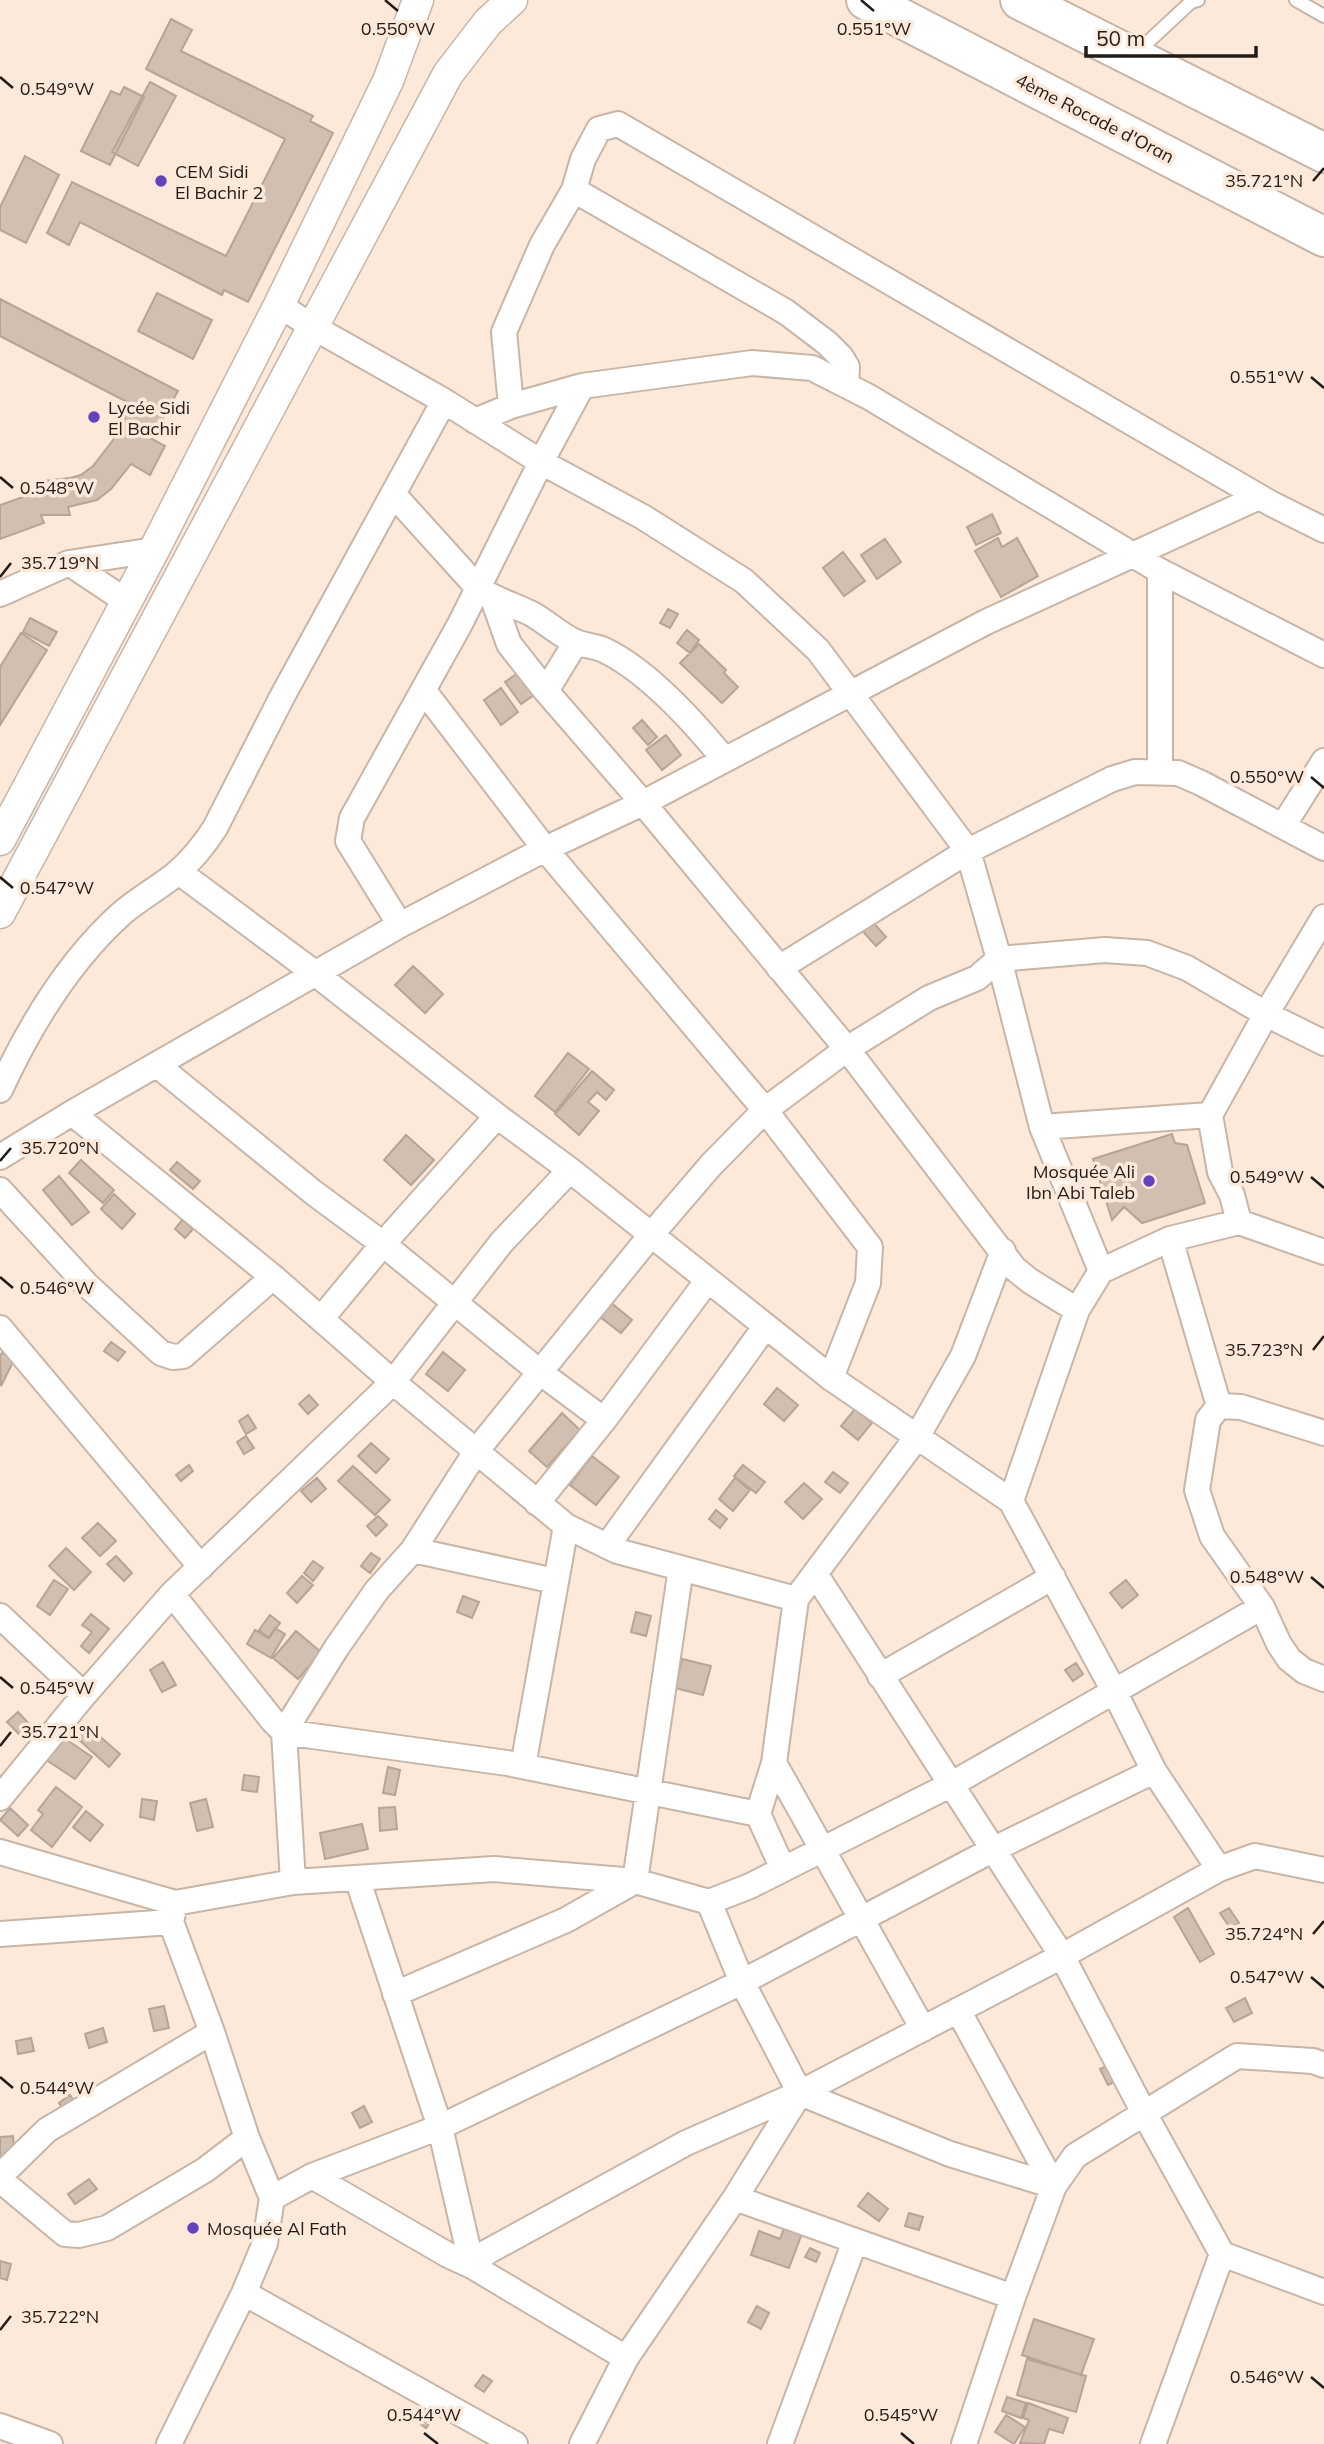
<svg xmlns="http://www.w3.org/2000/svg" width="1324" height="2444" viewBox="0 0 1324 2444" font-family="Mulish,sans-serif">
<rect width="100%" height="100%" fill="#fce9da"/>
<path fill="#d1bfb1" stroke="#b6a496" stroke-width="2" d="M171,19l21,11 -11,21 132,65 -3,5 23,12 -85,169 -24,-12 -2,5 -142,-73 -11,23 -22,-12 25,-51 154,74 59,-117 -139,-70z
M150,82l26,14 -38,70 -26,-14z
M124,87l20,10 -34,68 -29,-14 30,-60 9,4z
M25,156l34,19 -33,68 -26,-13v-23z
M157,293l55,27 -19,39 -55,-28z
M0,299l178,92 -26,48 13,7 -15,29 -19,-11 -20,25 -14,11 -29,7 2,8h-29l3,8 -44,16v-34l32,-11 12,-13 26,-3 11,-3 12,-9 20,-26 18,-36 -131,-68z
M992,514l9,19 -25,12 -9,-18z
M998,538l4,9 15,-9 21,38 -37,21 -26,-46z
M885,539l16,23 -24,17 -16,-24z
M843,552l22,29 -21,15 -21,-28z
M668,609l10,5 -8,14 -10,-5z
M30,618l27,14 -8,14 -26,-14z
M687,630l12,10 -9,13 -13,-10z
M21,633l26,17 -47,75v-58z
M699,644l27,26 -2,3 14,14 -16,16 -42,-40z
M518,673l16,22 -13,9 -16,-22z
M501,688l17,24 -17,13 -17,-25z
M642,720l15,17 -9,8 -15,-17z
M666,735l15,20 -19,15 -16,-20z
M870,919l16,18 -10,9 -16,-18z
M413,966l30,28 -18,19 -30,-28z
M568,1053l21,16 -34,43 -20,-16z
M592,1071l22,19 -8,10 -9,-8 -9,10 11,9 -20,24 -24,-21z
M1172,1134l3,9 12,2 18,58 -63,20 -18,-16 -12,13 -19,-61z
M406,1135l28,25 -23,25 -27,-25z
M81,1160l33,30 -11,13 -34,-30z
M177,1162l23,19 -7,8 -23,-19z
M59,1176l30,36 -17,13 -29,-35z
M114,1194l21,20 -13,15 -21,-20z
M182,1220l11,9 -8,9 -10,-9z
M610,1302l22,18 -11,13 -22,-17z
M111,1342l14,10 -7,9 -14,-10z
M443,1352l22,18 -17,21 -22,-17z
M2,1353l12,7 -13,26 -1,-30z
M777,1388l21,17 -14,16 -20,-17z
M309,1395l9,10 -10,9 -9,-10z
M855,1409l17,14 -14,17 -17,-14z
M562,1413l18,17 -33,37 -18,-16z
M248,1415l8,13 -10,6 -7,-13z
M246,1436l8,12 -10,6 -7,-12z
M371,1443l18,16 -13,14 -18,-17z
M592,1456l27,21 -23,28 -26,-20z
M189,1465l4,6 -12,10 -5,-6z
M743,1465l22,17 -9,11 -22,-17z
M353,1466l37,34 -15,15 -37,-34z
M833,1472l15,11 -8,10 -15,-11z
M317,1478l9,11 -15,13 -10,-11z
M735,1478l15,12 -17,21 -14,-12z
M804,1483l18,16 -19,20 -18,-17z
M716,1510l11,9 -7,9 -11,-9z
M378,1516l9,9 -11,11 -9,-10z
M98,1523l18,18 -16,15 -18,-18z
M66,1548l25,24 -17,18 -25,-24z
M371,1553l9,6 -10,14 -9,-7z
M116,1556l16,17 -8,8 -17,-17z
M313,1561l10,7 -10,13 -9,-8z
M302,1576l11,9 -16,18 -10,-10z
M54,1580l14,9 -18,26 -13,-9z
M1126,1580l12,15 -16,13 -12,-15z
M463,1596l16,6 -7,16 -15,-6z
M636,1612l15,4 -5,20 -15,-4z
M91,1614l18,15 -20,24 -8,-7 11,-14 -10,-7z
M270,1615l10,8 -11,15 -10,-8z
M275,1628l10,6 -14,24 -24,-14 8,-14 13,8z
M296,1631l25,21 -23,27 -25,-21z
M682,1659l29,7 -8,29 -28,-7z
M163,1662l13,23 -14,7 -12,-22z
M1076,1663l7,11 -10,7 -8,-11z
M18,1712l12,13 -10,10 -13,-13z
M88,1726l32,28 -11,13 -32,-29z
M61,1736l31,21 -17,22 -30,-20z
M388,1767l12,3 -5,25 -12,-2z
M244,1775l15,2 -2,15 -15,-2z
M56,1787l26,20 -30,40 -21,-17 12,-16 -5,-4z
M142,1799l15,2 -3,19 -14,-3z
M206,1799l7,28 -16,4 -7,-28z
M395,1807l2,22 -17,2 -1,-23z
M10,1808l18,17 -10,11 -18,-16z
M86,1811l17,14 -13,16 -17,-14z
M362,1824l6,25 -43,10 -5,-26z
M1188,1908l26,46 -14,8 -26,-45z
M1229,1908l10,15 -9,5 -10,-15z
M1245,1998l7,15 -18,9 -8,-14z
M164,2006l5,22 -15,3 -5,-22z
M103,2028l4,14 -18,6 -4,-14z
M31,2038l3,13 -16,3 -2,-13z
M1115,2062l8,16 -15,7 -8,-16z
M70,2095l8,12 -11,8 -8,-12z
M364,2106l8,16 -12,6 -8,-15z
M13,2136l2,22 -15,1v-22z
M89,2179l8,10 -22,15 -7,-10z
M868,2193l20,16 -9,12 -21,-15z
M909,2213l14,4 -4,13 -14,-4z
M789,2214l18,6 -18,48 -38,-13 8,-24 21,8z
M810,2248l10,5 -4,9 -11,-5z
M0,2261l11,3 -4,16 -7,-2z
M757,2306l12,7 -8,16 -13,-7z
M1034,2319l60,20 -13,36 -59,-20z
M1027,2359l59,17 -10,36 -59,-17z
M483,2375l9,6 -8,11 -9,-6z
M1007,2397l19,6 -5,15 -19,-7z
M1028,2403l40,15 -5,15 -14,-4 -5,15 -24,-1 9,-23 -6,-2z
M424,2409l11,6 -9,13 -10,-7z
M1006,2415l19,12 -11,17 -19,-12z"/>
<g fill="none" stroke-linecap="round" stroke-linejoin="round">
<g stroke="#c7b5a7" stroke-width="16">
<path id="service" d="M1296,0l28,16
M1135,54l56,-52 7,-2"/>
</g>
<g stroke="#c7b5a7" stroke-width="28">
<path id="minor" d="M574,190l212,122 41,31 14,14 6,10 -1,18
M279,305l34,22 131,74 97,61 102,55 101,64 74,69 150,201 31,108 43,168 59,144
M511,406l-7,-74 38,-87 32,-55 9,-31 16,-30 19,-5 652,379 54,27
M475,421l36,-15 71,-20 170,-23 60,5 57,29 291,174 164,84
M394,495l85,94c17,11 35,16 53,25 16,9 30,23 46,29 9,3 18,3 26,7 44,21 89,71 120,109
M1160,571v200
M0,594l69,-31
M493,599l16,45 37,47 97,112 204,246 167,219 16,13 47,29
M126,601l-57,-38 85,-13
M424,691l121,158 220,261 105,137 -2,36 -37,95
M546,691l30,-49
M1283,826l41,-65
M179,872l137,102 181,142 73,54 261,208 180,123 104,192 39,78 65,98
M400,925l-52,-84 4,-23 108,-194 81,-162 41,-76
M779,968l189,-117 144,-72 23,-7 43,1 23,10 123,65
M157,1065l157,128 69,51 158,129 63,47
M0,1090c29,-63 69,-129 121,-176 17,-15 38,-26 56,-41 15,-13 27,-28 38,-45l68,-133 161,-294
M72,1113l201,164 120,105 173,144 51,25 179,48
M1210,1115l10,57 12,23 7,27
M1042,1127l168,-12 56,-101 58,-97
M0,1157l72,-44 328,-188 145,-76 98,-46 343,-181 273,-125
M0,1190l87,95 74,68 12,4 10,-1 90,-79
M1170,1239l49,167
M321,1319l62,-75 114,-128
M0,1328l201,239
M1324,1433l-83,-26 -22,-1 -11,14 -11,70 15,46 50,71 17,37 10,15 15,12 20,8
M1011,1501l66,-191 24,-39 69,-32 69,-17 85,30
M537,1503l67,-83 103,-139
M607,1546l158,-219
M413,1550l142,31
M816,1575l246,381 82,157 78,141 -69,190
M172,1594l101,127 11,11 223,31 251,51
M0,1616l84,79
M880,1676l173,-99
M774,1763l149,266
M523,1766l43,-240
M0,1798l84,-103 88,-101 221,-212 108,-139 69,-73
M0,1852l175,51 118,-21 201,-13 141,12 74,21 41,-16 200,-101 312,-178
M783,1869l-25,-55 16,-51 22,-164 121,-162 46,-81 40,-105
M357,1878l83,249 32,139 15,-14 199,-109 114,-50 262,-137 157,-87 36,-13 69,14
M293,1882l-9,-150 53,-85 40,-57 36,-40 64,-100 174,-215 60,-70 54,-55 82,-61 82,-51 48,-20 22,-19 106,-9 42,3 40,15 79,46 58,29
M709,1902l33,80 58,111 150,61 104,32
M175,1903l-4,19 41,110 35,106 25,60
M0,1934l171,-12
M395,1994l171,-74 69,-39 46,-313
M958,2010l96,176
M0,2176l47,-46 165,-98
M312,2176l136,79 24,11 154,92
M0,2180l65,54 14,1 28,-7 98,-58 42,-32
M735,2198l278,99
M1222,2254l102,38
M244,2293l271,151
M0,2426l50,18
M169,2444l75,-151 21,-50 7,-45 40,-22 128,-49 302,-145 252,-133 160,-78
M582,2444l44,-86 109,-160 65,-105
M780,2444l75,-203
M964,2444l49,-147 41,-111 21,-30 162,-100 76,5 11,4"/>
</g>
<g stroke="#c7b5a7" stroke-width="33">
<path id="tertiary" d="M0,840l154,-290 125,-245 109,-224 30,-81
M0,913l448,-839 40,-52 24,-22"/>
</g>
<g stroke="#c7b5a7" stroke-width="42">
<path id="motorway" d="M866,0l458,237
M1020,0l304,153"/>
</g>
<use href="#service" stroke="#fff" stroke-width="12"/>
<use href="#minor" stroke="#fff" stroke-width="24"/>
<use href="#tertiary" stroke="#fff" stroke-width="30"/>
<use href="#motorway" stroke="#fff" stroke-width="38"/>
</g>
<path fill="none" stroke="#221b16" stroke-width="2.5" d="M385,0l13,11M861,0l13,11M0,77l13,11M1313,181l11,-13M1311,377l13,11M0,477l13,11M0,577l11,-14M1311,777l13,11M0,877l13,11M0,1161l11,-13M1311,1177l13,11M0,1277l13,11M1313,1350l11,-14M1311,1577l13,11M0,1677l13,11M0,1746l11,-14M1313,1934l11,-13M1311,1977l13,11M0,2077l13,11M0,2330l11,-14M1311,2377l13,11M424,2433l14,11M901,2433l13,11"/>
<g fill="#6442bb" stroke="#fce9da" stroke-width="2.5">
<circle cx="161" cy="181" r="7"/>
<circle cx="94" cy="417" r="7"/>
<circle cx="1149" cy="1181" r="7"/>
<circle cx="193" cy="2228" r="7"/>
</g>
<g text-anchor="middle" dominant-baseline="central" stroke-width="7" stroke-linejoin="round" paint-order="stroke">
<g font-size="18" fill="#221b16" stroke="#fce9da">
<text transform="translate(1095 118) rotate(27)">4ème Rocade d'Oran</text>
</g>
<g font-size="18" fill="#221b16" stroke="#fce9da" text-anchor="start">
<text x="175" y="171">CEM Sidi<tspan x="175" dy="21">El Bachir 2</tspan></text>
<text x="108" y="407">Lycée Sidi<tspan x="108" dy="21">El Bachir</tspan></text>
<text x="1135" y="1171" text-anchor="end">Mosquée Ali<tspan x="1135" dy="21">Ibn Abi Taleb</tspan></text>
<text x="207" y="2228">Mosquée Al Fath</text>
</g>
</g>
<g font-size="18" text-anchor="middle" fill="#221b16" stroke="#fce9da" stroke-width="7" stroke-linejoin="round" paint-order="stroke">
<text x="398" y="35">0.550°W</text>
<text x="874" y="35">0.551°W</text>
<text x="57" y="95">0.549°W</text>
<text x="1264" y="187">35.721°N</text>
<text x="1267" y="383">0.551°W</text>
<text x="57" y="494">0.548°W</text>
<text x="60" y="569">35.719°N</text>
<text x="1267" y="783">0.550°W</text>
<text x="57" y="894">0.547°W</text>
<text x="60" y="1154">35.720°N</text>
<text x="1267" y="1183">0.549°W</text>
<text x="57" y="1294">0.546°W</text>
<text x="1264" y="1356">35.723°N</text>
<text x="1267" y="1583">0.548°W</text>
<text x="57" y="1694">0.545°W</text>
<text x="60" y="1738">35.721°N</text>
<text x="1264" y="1940">35.724°N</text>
<text x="1267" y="1983">0.547°W</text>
<text x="57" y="2094">0.544°W</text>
<text x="60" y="2323">35.722°N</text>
<text x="1267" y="2383">0.546°W</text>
<text x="424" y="2421">0.544°W</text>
<text x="901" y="2421">0.545°W</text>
</g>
<path d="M1086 46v10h170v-10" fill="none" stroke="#221b16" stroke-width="3.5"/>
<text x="1096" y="46" font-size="21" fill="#221b16" stroke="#fce9da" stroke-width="5" paint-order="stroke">50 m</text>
</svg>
